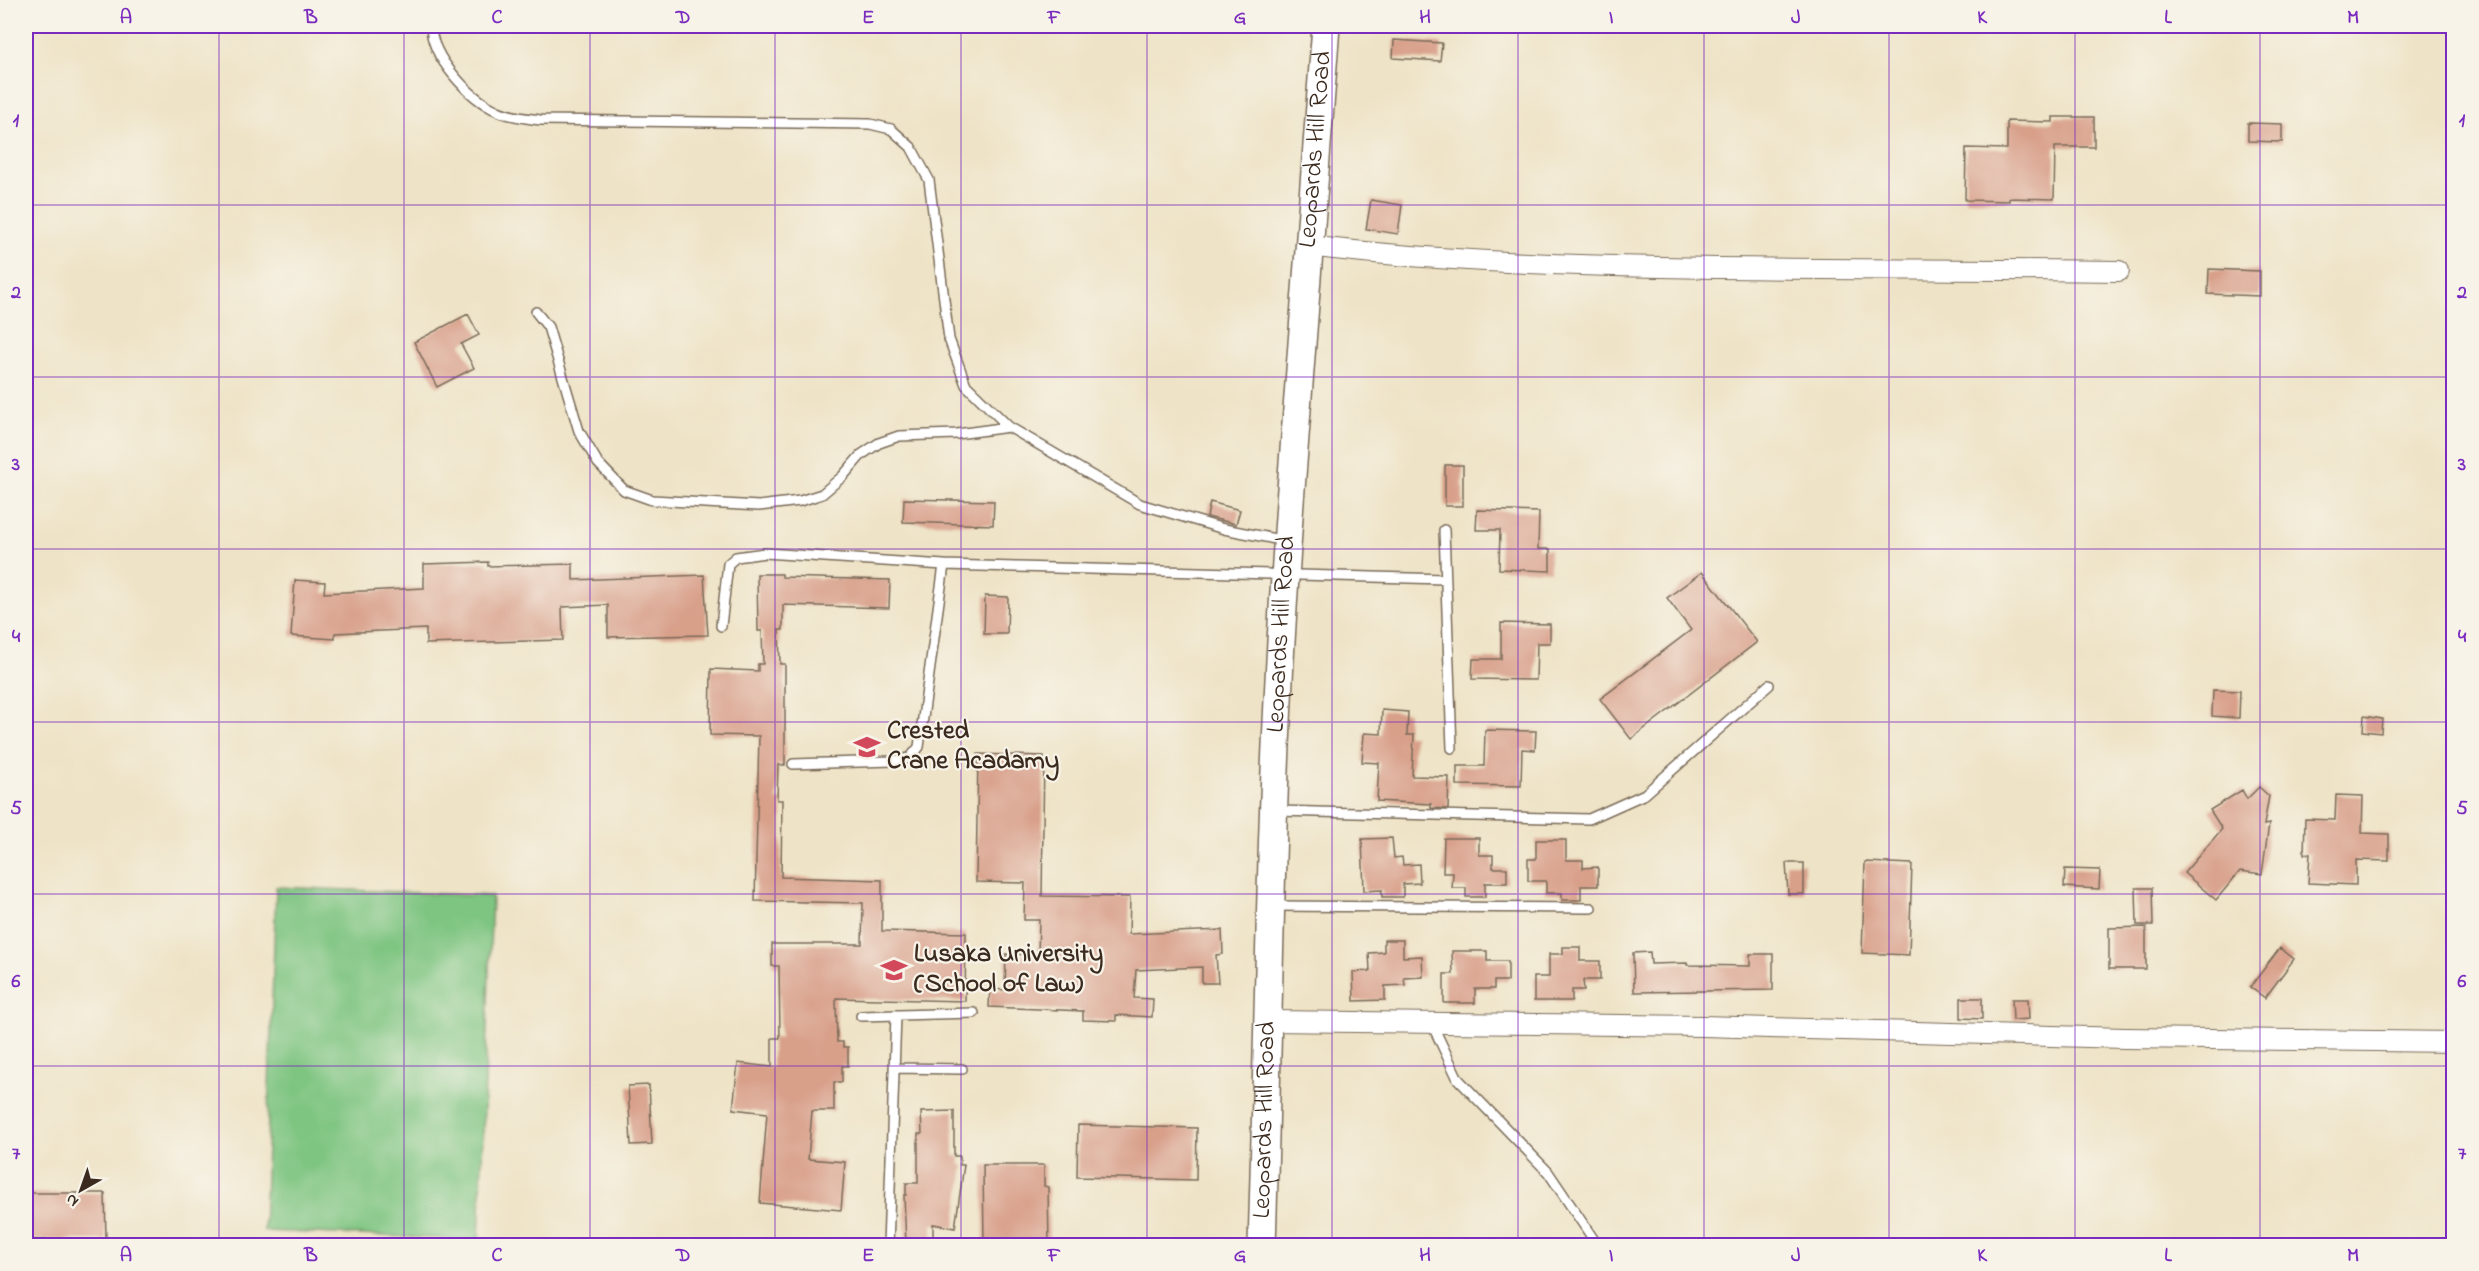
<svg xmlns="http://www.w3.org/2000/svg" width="2479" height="1271" viewBox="0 0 2479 1271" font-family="'Indie Flower',sans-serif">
<rect width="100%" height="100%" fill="#f7f3e8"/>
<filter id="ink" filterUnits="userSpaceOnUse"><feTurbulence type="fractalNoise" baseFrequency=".0167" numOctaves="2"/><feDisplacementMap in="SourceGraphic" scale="12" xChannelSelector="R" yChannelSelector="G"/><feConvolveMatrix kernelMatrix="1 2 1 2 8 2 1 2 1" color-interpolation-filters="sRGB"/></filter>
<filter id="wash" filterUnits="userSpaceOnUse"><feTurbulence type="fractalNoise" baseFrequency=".008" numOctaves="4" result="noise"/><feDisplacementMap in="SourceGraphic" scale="24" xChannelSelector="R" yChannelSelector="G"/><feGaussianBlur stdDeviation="1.35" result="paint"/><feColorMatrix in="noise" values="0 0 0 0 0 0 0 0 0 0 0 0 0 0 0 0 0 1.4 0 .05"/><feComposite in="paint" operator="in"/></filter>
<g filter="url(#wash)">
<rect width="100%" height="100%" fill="#eee3c6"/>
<path fill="#7ec581" stroke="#5c7850" stroke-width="1.5" d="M276,887l216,9 -13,344 -215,-9z"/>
<g id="blocks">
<path fill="#d89f89" d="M1394,40l48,3 -2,18 -47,-3z
M2053,117h41v30h-39l-1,52 -45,-1v3l-44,-1 1,-52 41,1v-28l46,1z
M2248,123l34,1v18l-34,-1z
M1371,200l31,5 -4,29 -32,-5z
M2209,269l51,2v25l-52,-2z
M468,314l11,21 -18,9 13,24 -37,19 -23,-45z
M1445,465h18v41h-18z
M904,499l90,2 -1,24 -90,-3z
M1210,502l30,8 -4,14 -29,-7z
M1477,510l62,2 -1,37h12v22l-51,-2 1,-39h-24z
M488,562v4l85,-2v16l131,-5 4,60 -100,2v-32l-46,2 1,33 -137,4v-15l-91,4v6l-44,-3 4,-56 30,2 -1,11 100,-5v-24z
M1702,572l55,70 -126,97 -31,-40 91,-69 -24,-32z
M757,574h25v3l108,3 -1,28 -106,-3v25h-4l1,34h5v101h-7l-1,35h5l-1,77 101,3v51l84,2 -1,68 -129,-3 1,44h6v5h5v19h-6v16h-8v29h-22l-4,48 37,3 -4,48 -81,-7 7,-90 -34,-4 5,-46 34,4v-29h8l-1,-72h-7v-22h90l1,-41 -108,-2 4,-165 -49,-1 1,-66 47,2v-7h5l-1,-33h-4z
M985,596l23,1 -1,37h-23z
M1501,623l49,1v19h-13l-1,37 -64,-1 1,-20h28z
M2213,690l27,1 -1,27 -27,-2z
M1382,710l26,2 -1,23h7l-2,41 37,1 -1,32 -17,-1v-4l-54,-3 2,-38 -17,-1 2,-29 17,1z
M2364,716l18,3 -1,14 -18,-2z
M1485,730l51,1 -1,19 -13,-1 -1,37 -64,-1v-19h27z
M978,754l66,2 -2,140 88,1 -1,37 93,-4 1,24 -7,1 2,28h-16v-16l-66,3 -2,28 19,1 -1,18 -36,-2v6l-33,-1v-9l-94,-4 1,-18 15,1 1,-36 32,1 1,-35h-15l1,-37 -49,-1z
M2259,787l10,9 -5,29 5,-1 -7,50 -22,-3 -24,29 -32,-27 38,-44 -12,-19 32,-20 5,9z
M2336,795l27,1 -1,37 27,1v27l-33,-1v25l-48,-2 2,-29h-6l1,-35 30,1z
M1392,838l2,20 8,-1 1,8 16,-1 1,19 -17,1v13h-21v-7l-18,1 -2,-52z
M1444,838h35v17h14v13h14v15h-22v14h-19v-9h-14l1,-15h-10z
M1536,840h30v20h17v8l15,-1v19h-17v14h-19v-7h-16v-12h-18v-22h8z
M1865,862l47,2 -3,91 -47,-2z
M1786,863h18v31h-16z
M2065,869l35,1 -1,19 -35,-2z
M2136,888h16l1,37h-16z
M2146,927v42h-37v-41z
M1384,940h19v17l19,-1 1,21 -19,1 1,7 -20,1v14l-31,1 -1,-29 17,-1 -1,-18 15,-1z
M1563,947h17v14h20v19h-17l1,10h-12v11h-38v-24h15v-23h14z
M2280,948l14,11 -29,39 -15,-11z
M1452,951h35v10h21v20h-14v8h-19v14h-31v-29h9z
M1650,952l1,12 36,-1v2l63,1v-12h23v36l-139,2 -1,-39z
M1961,998h21v21l-21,-1z
M2012,999h16l1,20 -16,1z
M649,1085l3,59 -21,1 -3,-59z
M954,1111v45h6v9h4l-9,63 -22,-4v21h-27l-2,-50h2v-12h12v-49h4l-1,-22z
M1078,1125l119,3 -1,52 -119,-3z
M983,1165h61v21l4,1 1,58h-65z
M26,1193h79l1,47h-80z"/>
</g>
</g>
<g filter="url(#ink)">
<use href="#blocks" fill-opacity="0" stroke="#7a6b59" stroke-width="1.5"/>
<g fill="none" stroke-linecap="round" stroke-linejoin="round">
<g stroke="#7a6b59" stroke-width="12">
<path id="service" d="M431,26c0,31 39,73 67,85 13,6 28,7 42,9l330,4 21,5 20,18 18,33 20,159 17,46 43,42 131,77 84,25 62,12
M536,312l12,15 31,104 19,32 26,27 28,10 107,6 41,-5 22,-7 21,-18 18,-21 18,-12 20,-7 58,-2 52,-7
M1444,530l8,218
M721,626l7,-62 8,-7 29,-4 179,12 501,14
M793,764l100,-3 17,-3 9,-11 25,-182
M1277,811l312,8 56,-25 124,-109
M1272,906l319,2
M861,1016l113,-3
M1432,1024l26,55 90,93 50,74
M894,1068l68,1
M888,1246l8,-231"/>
</g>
<g stroke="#7a6b59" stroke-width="22">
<path id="minor" d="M1308,246c117,14 235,19 353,21 152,3 305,2 458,4
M1269,1021l434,5 422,12 329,4"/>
</g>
<g stroke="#7a6b59" stroke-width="30">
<g id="secondary">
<path id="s1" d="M1262,1246c7,-223 8,-447 23,-669 12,-184 26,-368 41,-551"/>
</g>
</g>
<use href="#service" stroke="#fff" stroke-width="9"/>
<use href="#minor" stroke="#fff" stroke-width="20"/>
<use href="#secondary" stroke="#fff" stroke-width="27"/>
</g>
</g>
<path fill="none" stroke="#7b2cbf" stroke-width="1.5" stroke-opacity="0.55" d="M219,26v1220M404,26v1220M590,26v1220M775,26v1220M961,26v1220M1147,26v1220M1332,26v1220M1518,26v1220M1704,26v1220M1889,26v1220M2075,26v1220M2260,26v1220M26,205h2428M26,377h2428M26,549h2428M26,722h2428M26,894h2428M26,1066h2428"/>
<defs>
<g id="school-bare" transform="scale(2.07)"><path d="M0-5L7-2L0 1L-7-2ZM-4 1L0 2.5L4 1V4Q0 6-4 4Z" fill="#d1495b" stroke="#f7f3e8" stroke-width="2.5" paint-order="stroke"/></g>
</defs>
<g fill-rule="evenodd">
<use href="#school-bare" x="867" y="747"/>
<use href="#school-bare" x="894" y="970"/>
</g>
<g text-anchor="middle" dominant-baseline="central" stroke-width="4.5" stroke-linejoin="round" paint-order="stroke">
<g font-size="26" fill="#3b2a1e" stroke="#f7f3e8">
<text stroke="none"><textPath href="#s1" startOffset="1098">Leopards Hill Road</textPath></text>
<text stroke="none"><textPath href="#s1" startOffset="612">Leopards Hill Road</textPath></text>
<text stroke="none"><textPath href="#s1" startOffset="126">Leopards Hill Road</textPath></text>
</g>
<g font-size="26" font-weight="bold" fill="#3b2a1e" stroke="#f7f3e8" text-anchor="start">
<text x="887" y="732">Crested<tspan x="887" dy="30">Crane Acadamy</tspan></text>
<text x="914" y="955">Lusaka University<tspan x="914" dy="30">(School of Law)</tspan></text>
</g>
</g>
<rect width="2479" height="1271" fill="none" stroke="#f7f3e8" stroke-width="66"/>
<g transform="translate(81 1190) rotate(220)" stroke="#f7f3e8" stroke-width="4.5" paint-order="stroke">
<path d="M0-4.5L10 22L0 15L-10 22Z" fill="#3b2a1e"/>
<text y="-9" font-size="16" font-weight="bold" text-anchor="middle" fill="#3b2a1e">N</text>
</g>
<rect x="33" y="33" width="2413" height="1205" fill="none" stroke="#7b2cbf" stroke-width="2"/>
<g font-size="20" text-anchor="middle" font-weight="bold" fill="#7b2cbf">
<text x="126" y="23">A</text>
<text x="311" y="23">B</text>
<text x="497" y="23">C</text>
<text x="683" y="23">D</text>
<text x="868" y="23">E</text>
<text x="1054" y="23">F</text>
<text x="1240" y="23">G</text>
<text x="1425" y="23">H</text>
<text x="1611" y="23">I</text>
<text x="1796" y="23">J</text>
<text x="1982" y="23">K</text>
<text x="2168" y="23">L</text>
<text x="2353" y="23">M</text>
<text x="16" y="126">1</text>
<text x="2462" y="126">1</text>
<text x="16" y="298">2</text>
<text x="2462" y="298">2</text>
<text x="16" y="470">3</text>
<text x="2462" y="470">3</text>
<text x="16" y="642">4</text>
<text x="2462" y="642">4</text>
<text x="16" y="814">5</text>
<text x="2462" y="814">5</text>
<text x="16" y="987">6</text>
<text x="2462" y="987">6</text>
<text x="16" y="1159">7</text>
<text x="2462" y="1159">7</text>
<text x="126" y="1261">A</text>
<text x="311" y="1261">B</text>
<text x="497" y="1261">C</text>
<text x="683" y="1261">D</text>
<text x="868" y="1261">E</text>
<text x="1054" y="1261">F</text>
<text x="1240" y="1261">G</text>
<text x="1425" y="1261">H</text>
<text x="1611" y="1261">I</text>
<text x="1796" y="1261">J</text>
<text x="1982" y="1261">K</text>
<text x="2168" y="1261">L</text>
<text x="2353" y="1261">M</text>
</g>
</svg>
